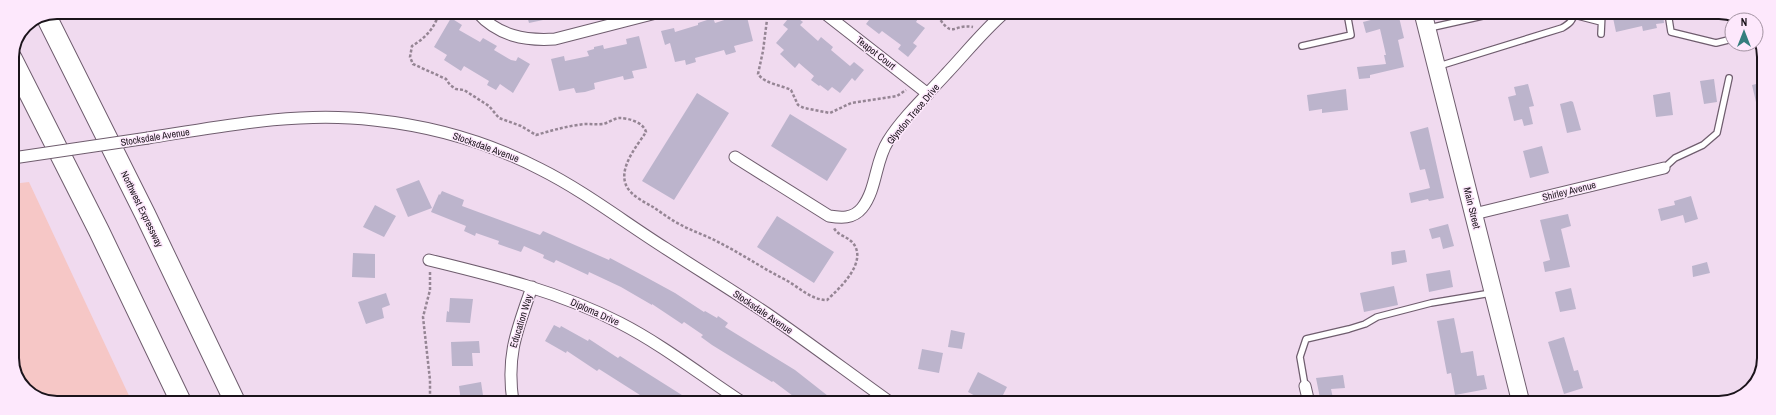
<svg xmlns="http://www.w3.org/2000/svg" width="1776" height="415" viewBox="0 0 1776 415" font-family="'Archivo Narrow',sans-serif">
<rect width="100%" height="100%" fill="#f0daef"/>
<path fill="#f6c7c6" d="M29,182l103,220h-84l-25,-14 -11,-24v-180z"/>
<path fill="#bcb4cc" d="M526,12h31v5l-28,6z
M860,12h53l6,5 -3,5 9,6 -12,15 4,3 -9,11 -10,-8 3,-4 -19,-14 -3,3 -13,-10 3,-4z
M746,13l7,28 -19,5 2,6 -10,3 -2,-5 -29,8 1,4 -10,3 -1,-5 -10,2 -5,-19 -5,2 -4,-14 13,-3 1,4 23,-7v-2l15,-5 2,5z
M1398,13l6,25 -6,2 6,27 -34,8v3l-11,1 -2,-12 29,-3 -2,-9h2l-6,-26 -14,4 -3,-11z
M1612,13h51l1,10 -8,1 1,4 -14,3 -1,-5 -26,6z
M792,14l11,8 -3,3 18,16 3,-4 12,10 -2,3 19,16 4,-4 10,8 -9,11 -3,-3 -12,15 -8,-6 -4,4 -8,-6 -1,1 -8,-6 3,-4 -15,-13 -4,5 -15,-14 4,-4 -8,-7 12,-14 -5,-4z
M451,18l11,7 -3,5 21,12 3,-4 14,8 -3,4 17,10 5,1 2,-4 12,7 -17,29 -13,-9 -4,6 -9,-5 2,-4 -25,-15 -3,5 -17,-11 3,-5 -13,-8z
M639,36l8,32 -15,3 2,7 -10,2 -1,-4 -29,7 1,6 -10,3 -9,1 -2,-5 -15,3 -8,-32 13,-3 1,5 24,-5 -2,-5 7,-2v-2l9,-2 1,4 23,-5 -1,-5z
M1714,79l3,23 -13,2 -4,-23z
M1764,82v37h-4l-8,-34z
M1528,84l6,22 -5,1 4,17 -9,2 -2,-7 -8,2 -6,-24 8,-2 -2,-8z
M1346,89l2,21 -26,3v-4l-13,2 -2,-16z
M1670,92l3,23 -17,2 -3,-22z
M697,93l32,20 -55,87 -32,-19z
M1571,101l2,1 8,28 -14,3 -7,-29z
M790,114l57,35 -20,32 -56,-35z
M1428,127l16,71 -15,3 -1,-2 -17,4 -2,-10 21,-5 -5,-19 -5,1 -10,-38z
M1542,146l7,27 -19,5 -7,-27z
M419,180l13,28 -24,9 -12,-28z
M442,191l22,9 -2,6 78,29 3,-4 66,29 1,-2 32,17 33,18 29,19 1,-1 12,7 1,-2 10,7 -3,4 70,43 42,33 -36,-1 -28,-21 -1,1 -60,-37 -11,-8 2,-2 -19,-13 -2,2 -30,-20v1l-31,-18 -32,-15 -1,3 -32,-15 -2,3 -11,-5 1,-3 -20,-9 -3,6 -23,-8 1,-3 -23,-8 -1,3 -11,-5 2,-5 -35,-14 8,-18 1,1z
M1691,196l7,23 -13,4 -2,-8 -22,6 -3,-12 17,-4 -1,-4z
M375,205l21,11 -12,21 -21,-10z
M1568,214l3,12 -10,3 9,38 -25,5 -2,-10 7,-2 -10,-40z
M777,216l57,36 -20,31 -57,-36z
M1448,224l6,22 -11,3 -3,-12 -8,2 -3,-10z
M1405,250l2,12 -15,3 -1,-13z
M353,253l22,1v24l-23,-1z
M1707,262l3,11 -17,4 -1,-11z
M1450,270l3,17 -24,5 -3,-18z
M1394,286l4,19 -34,7 -4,-19z
M1571,288l5,21 -16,3 -5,-20z
M386,293l4,12 -8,3 2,10 -18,6 -8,-22z
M450,298l23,1 -3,24 -24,-1 1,-11 2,1z
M1454,318l7,35 12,-2 4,25 7,-1 3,14 -32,6 -4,-22 -4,1 -10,-53z
M554,325l6,3 1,-2 27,15 1,-2 29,19 2,-2 73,46h-42l-52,-33 -2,2 -30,-20 -1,2 -21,-12z
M951,330l14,3 -3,16 -14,-2z
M1564,337l10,34 4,-1 5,18 -19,6 -16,-52z
M479,341l1,12h-8l1,13h-21l-1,-24z
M922,349l21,4 -4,20 -21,-4z
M978,372l29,15 -8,16h-11l-20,-11z
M1343,375l2,13 -14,1 3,14h-13l-5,-25z
M481,382l3,20h-23l-2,-16z"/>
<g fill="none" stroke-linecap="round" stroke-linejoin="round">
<g stroke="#6f5d6e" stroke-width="8">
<path id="lane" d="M1668,13l3,19 45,11 16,-4
M1574,15l27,7
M1429,28l67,-15
M1601,34l1,-21
M1302,46l49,-11 -4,-22
M1439,66l123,-38c7,-4 11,-7 12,-15
M1664,168l11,-10 28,-13 14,-12 12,-55
M1305,386l-5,-29 6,-18 43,-10 16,-5 12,-7 54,-14 60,-10"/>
</g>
<g stroke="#6f5d6e" stroke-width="13">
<path id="street" d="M477,12c21,24 48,29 78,27l105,-27
M823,12l105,82
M148,138c75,-12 150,-27 226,-18 57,6 114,22 166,49 44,22 84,53 125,79 34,22 68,43 101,65 42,29 83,60 125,90
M735,157l94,59c12,2 24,3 33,-8 15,-19 13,-47 26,-67 15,-24 39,-46 58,-67 19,-20 37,-43 58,-61
M1474,214l190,-46
M429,260c66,16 131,32 191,63 43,22 82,53 122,79
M1305,386l4,17
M513,402c-7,-47 4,-72 19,-115"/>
</g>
<g stroke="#6f5d6e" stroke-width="19">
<path id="primary" d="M1423,13l98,390"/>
</g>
<g stroke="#6f5d6e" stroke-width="22">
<path id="highway" d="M46,16l99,198 90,188
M12,59l87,172 82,171"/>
</g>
<path stroke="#958594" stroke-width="2.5" stroke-dasharray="3 2" stroke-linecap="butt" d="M768,12l-5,39 -5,23c7,10 23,11 33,16l7,15 6,3 26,5 21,-10 46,-7 9,-6
M935,12c19,30 16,11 38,15
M438,15c-3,13 -14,24 -26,31l-2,11 3,7 33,15 4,6 6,4 8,1 25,16 10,12 22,8 15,9c14,-4 27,-8 42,-10 8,-2 16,0 25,-1 5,-1 11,-6 17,-6 9,0 24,5 26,14 -9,14 -29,37 -19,55 5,9 17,15 26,20 9,6 18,13 28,18 13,7 27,11 39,18 22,11 42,25 64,36 14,7 26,21 43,21 13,-12 41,-38 26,-57 -6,-7 -15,-7 -19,-15
M500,18l4,-6
M430,272v18l-7,27 7,63v22"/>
<use href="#lane" stroke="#fff" stroke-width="5.5"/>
<use href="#street" stroke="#fff" stroke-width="11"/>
<use href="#primary" stroke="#fff" stroke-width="17"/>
<use href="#highway" stroke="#fff" stroke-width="20"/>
<g stroke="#6f5d6e" stroke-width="13" stroke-linecap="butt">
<path id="street-bridge" d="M13,158l135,-20"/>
</g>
<use href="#street-bridge" stroke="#fff" stroke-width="11"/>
</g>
<g text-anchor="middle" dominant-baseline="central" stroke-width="3" stroke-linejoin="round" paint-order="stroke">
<g font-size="10" fill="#1b141b" stroke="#fde8fc">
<text transform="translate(876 53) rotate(38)">Teapot Court</text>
<text transform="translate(913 114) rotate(-50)">Glyndon Trace Drive</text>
<text transform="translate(155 137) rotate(-9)">Stocksdale Avenue</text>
<text transform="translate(486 147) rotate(20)">Stocksdale Avenue</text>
<text transform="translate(1569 191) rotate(-14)">Shirley Avenue</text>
<text transform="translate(1472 208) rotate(76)">Main Street</text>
<text transform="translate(142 209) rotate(64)">Northwest Expressway</text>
<text transform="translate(595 312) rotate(24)">Diploma Drive</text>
<text transform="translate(763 312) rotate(34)">Stocksdale Avenue</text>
<text transform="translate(521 321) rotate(-73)">Education Way</text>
</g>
</g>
<path d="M0 0H1776V415H0ZM57 19H1719A38 38 0 0 1 1757 57V358A38 38 0 0 1 1719 396H57A38 38 0 0 1 19 358V57A38 38 0 0 1 57 19Z" fill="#fde8fc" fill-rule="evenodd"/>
<path fill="none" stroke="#1b141b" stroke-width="2" d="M57 19H1719A38 38 0 0 1 1757 57V358A38 38 0 0 1 1719 396H57A38 38 0 0 1 19 358V57A38 38 0 0 1 57 19Z"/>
<g transform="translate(1744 32)"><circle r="19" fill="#fde8fc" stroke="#a393a2"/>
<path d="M0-3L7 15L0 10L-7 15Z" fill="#357e7e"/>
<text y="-6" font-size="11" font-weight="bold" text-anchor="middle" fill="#1b141b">N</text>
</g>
</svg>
